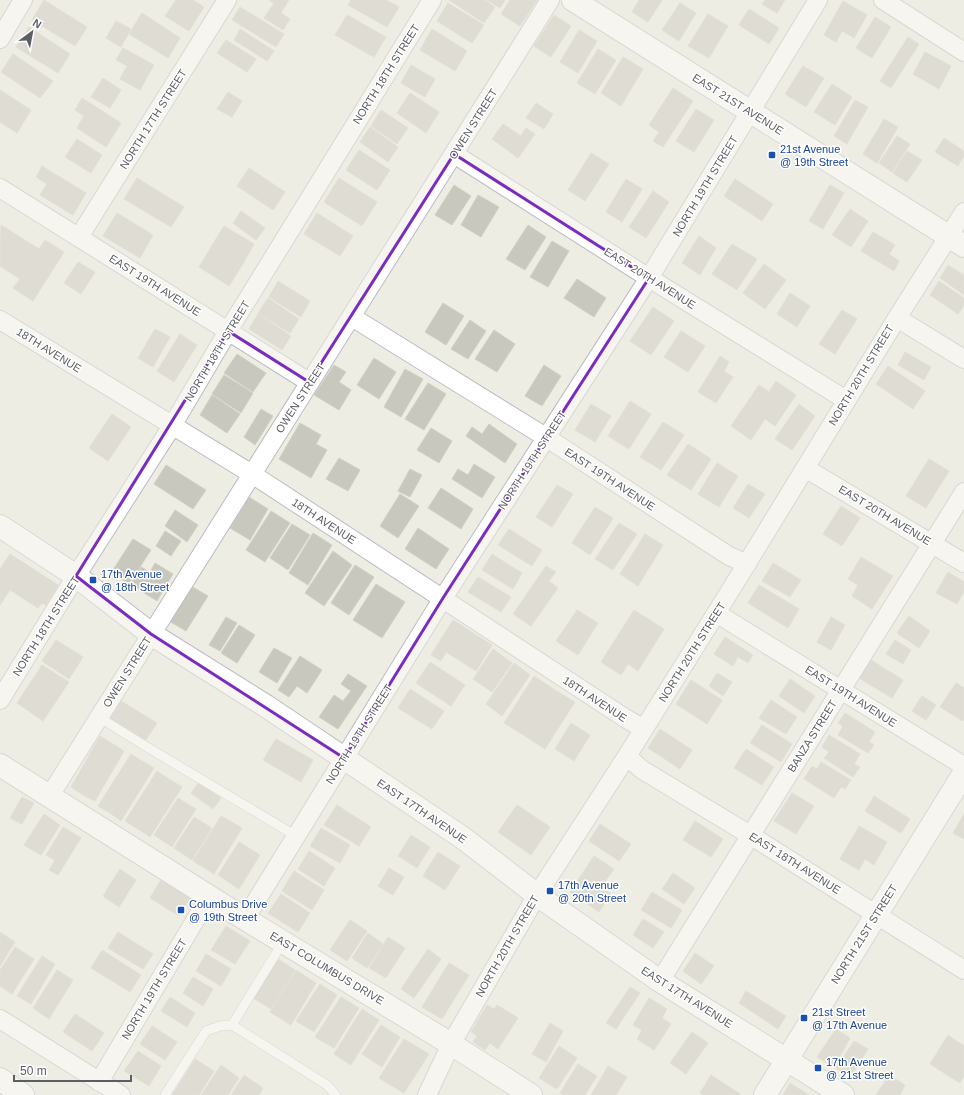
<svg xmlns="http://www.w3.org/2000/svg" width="964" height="1095" viewBox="0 0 964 1095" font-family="Helvetica,sans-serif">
<rect width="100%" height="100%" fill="#eeede3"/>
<path fill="#c9c8bf" stroke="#d2d0c2" d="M44,0l43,27 -12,19 -43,-26z
M176,0h17l11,7 -15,24 -24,-15z
M269,0h20l-8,13 9,6 -7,11 -19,-12 10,-15z
M351,0h35l13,7 -12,20 -39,-22z
M449,0h36l10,7 -11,16z
M487,0h18l-5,8z
M510,0h27l-17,26 -19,-12z
M639,0h23l-14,22 -16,-10z
M765,0h20l-8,13 -15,-9z
M843,1l24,14 -13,23 -12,-7 -6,11 -12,-7z
M448,3l36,22 -12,18 -35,-22z
M680,3l16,10 -17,28 -17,-11z
M240,7l44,27 -8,13 -44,-27z
M749,9l30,19 -10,16 -30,-19z
M142,13l38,25 -12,20 -39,-24z
M708,14l20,12 -19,32 -21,-12z
M347,15l39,22 -12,20 -39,-22z
M554,15l17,11 -20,31 -17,-11z
M875,17l16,10 -19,31 -16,-10z
M116,21l15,8 -10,18 -15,-9z
M29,27l41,27 -12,19 -42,-26z
M240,29l34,22 -7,10 -33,-21z
M432,29l35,22 -12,20 -35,-21z
M579,30l18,11 -19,32 -18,-11z
M908,37l11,7 -28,44 -11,-7z
M226,40l30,19 -9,13 -30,-19z
M123,48l31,17 -14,25 -20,-11 7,-13 -11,-6z
M598,49l18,11 -21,34 -18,-11z
M925,52l26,14 -12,23 -26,-15z
M13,54l40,27 -13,17 -39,-26z
M623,57l20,12 -22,37 -20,-13z
M411,65l24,14 -10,18 -24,-14z
M803,66l21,12 -18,29 -21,-13z
M103,78l18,12 -11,18 -19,-11z
M832,84l20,13 -17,28 -21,-13z
M673,88l20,13 -30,46 -10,-6 6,-9 -10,-7z
M0,90l31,20 -14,23 -17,-11z
M228,92l14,9 -10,16 -15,-8z
M410,93l29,19 -13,21 -29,-20z
M82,98l39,25 -15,24 -29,-19 7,-12 -9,-6z
M855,100l13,7 -21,37 -13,-8z
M536,103l17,11 -9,15 -18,-11z
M696,109l18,11 -20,32 -18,-11z
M381,110l27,18 -11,16 -26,-18z
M884,119l14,8 -21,36 -14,-9z
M503,124l18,12 5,-8 9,6 -17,24 -26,-19z
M370,127l28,20 -10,15 -28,-20z
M897,136l13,8 -18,28 -13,-9z
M944,138l20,13v5l-6,10 -23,-14z
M77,139l25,16 -11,18 -26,-16z
M359,150l31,20 -13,20 -31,-20z
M907,151l15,9 -15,22 -14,-9z
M591,153l18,11 -24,37 -17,-11z
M42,166l44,27 -13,22 -33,-20 7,-11 -11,-7z
M249,168l36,24 -12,18 -36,-24z
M137,178l47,29 -13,20 -47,-28z
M339,178l38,24 -15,24 -38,-24z
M626,179l16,10 -20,33 -16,-10z
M735,179l38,25 -11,17 -38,-25z
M454,185l17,11 -19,29 -17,-10z
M830,185l14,8 -21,36 -14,-8z
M653,191l16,11 -23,36 -17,-11z
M478,195l21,12 -18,30 -20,-12z
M850,209l18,12 -17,26 -19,-12z
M241,211l24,17 -9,12 -23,-17z
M117,213l36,22 -13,23 -37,-22z
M317,213l36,23 -13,20 -36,-22z
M1,225l38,24 6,-9 19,12 -31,49 -20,-13 7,-9 -20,-13z
M528,225l18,12 -21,33 -19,-11z
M224,226l30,18 -13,23 -30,-20z
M873,232l22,13 -6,9 10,7 -5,10 -33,-20z
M699,236l17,12 -16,27 -18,-12z
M552,241l17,10 -21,36 -18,-10z
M732,244l25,15 -20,31 -25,-16z
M211,247l30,20 -12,19 -30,-19z
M78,262l17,10 -14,22 -17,-11z
M764,264l22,16 -21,29 -22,-16z
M948,265l16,10v20l-24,-17z
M577,279l29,19 -12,19 -30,-19z
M278,281l32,20 -9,16 -32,-20z
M939,281l25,17v7l-6,9 -28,-19z
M790,293l20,13 -13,21 -20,-13z
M268,298l31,21 -9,14 -32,-20z
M443,303l21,13 -18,29 -21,-13z
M653,307l21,14 -23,34 -21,-14z
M842,310l15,9 -22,35 -16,-10z
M258,314l33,22 -9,14 -33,-21z
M470,320l16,11 -18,28 -17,-10z
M155,329l15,8 -17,30 -15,-9z
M494,330l21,14 -18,28 -22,-13z
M681,331l24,15 -17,26 -24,-15z
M180,334l17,11 -23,37 -17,-11z
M905,352l26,15 -7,13 -26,-15z
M237,354l29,19 -13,19 -29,-19z
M720,356l9,6 -5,9 9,6 -17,26 -18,-11z
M374,358l22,14 -17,27 -22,-14z
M334,365l12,7 -7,10 12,8 -12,20 -25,-15z
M544,365l17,11 -19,30 -17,-10z
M888,366l37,25 -12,18 -37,-25z
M405,369l18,10 -22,38 -17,-10z
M224,375l29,18 -12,20 -29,-19z
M776,381l20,14 -21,31 -10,-7 -14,21 -20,-14 28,-41 10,7z
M428,383l18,11 -22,36 -19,-11z
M212,395l28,19 -13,19 -27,-18z
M630,401l21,13 -22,35 -21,-13z
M591,404l20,12 -16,26 -20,-12z
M799,404l16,12 -23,34 -17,-11z
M261,409l12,7 -18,29 -11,-8z
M112,414l19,13 -23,34 -19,-13z
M663,422l21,13 -23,35 -21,-13z
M300,423l21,12 -5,9 11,6 -16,28 -32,-19z
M489,424l28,20 -12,19 -39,-27 6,-9 10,7z
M431,428l21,13 -13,22 -22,-13z
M688,444l23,15 -20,31 -24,-15z
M339,458l21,12 -12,21 -22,-12z
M929,459l20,12 -23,37 -20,-12z
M717,463l21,13 -19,31 -21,-13z
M474,464l21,13 -13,21 -30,-19 6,-10 10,6z
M166,465l40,25 -13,19 -39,-25z
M410,469l12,6 -12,22 -12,-6z
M748,484l17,10 -16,24 -16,-10z
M557,485l16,9 -21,33 -16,-10z
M441,488l32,21 -12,20 -33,-21z
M400,494l19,12 -21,32 -18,-12z
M249,497l19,12 -18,31 -20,-12z
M841,506l19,12 -18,28 -19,-12z
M595,507l18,11 -23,37 -18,-12z
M175,510l23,15 -11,17 -22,-16z
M271,511l19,12 -25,39 -19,-12z
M619,523l18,11 -24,36 -18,-11z
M292,524l18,11 -22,35 -18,-12z
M418,528l31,21 -13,20 -31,-20z
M509,529l33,21 -10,16 -34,-21z
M165,531l16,10 -10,15 -15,-10z
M313,533l19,12 -24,40 -19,-12z
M645,534l18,11 -25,41 -18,-12z
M133,539l18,11 -22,34 -18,-11z
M333,551l19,14 -28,41 -19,-13z
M10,554l48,31 -12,20 -4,-2 -4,5 -28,-18 -10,15v-36z
M492,554l30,19 -9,16 -31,-19z
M861,557l32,19 -21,33 -20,-13 6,-11 -10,-6z
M155,563l18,11 -16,27 -27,-17 11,-17 9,5z
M773,563l28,17 -11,17 -28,-16z
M355,565l19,12 -25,38 -18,-12z
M546,566l10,6 -7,9 9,7 -27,38 -18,-12z
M948,572l16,10v10l-7,12 -21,-11z
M478,577l33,20 -10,15 -33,-20z
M376,584l29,18 -23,36 -29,-18z
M759,585l40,24 -11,19 -40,-25z
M191,586l17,10 -22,35 -17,-10z
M577,610l21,13 -20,32 -22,-14z
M634,610l30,19 -26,42 -10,-7 -7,11 -20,-13z
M909,616l21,15 -11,17 -22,-15z
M226,617l11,6 -17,28 -11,-6z
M831,617l14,8 -14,25 -14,-8z
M453,620l39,25 -16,26 -30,-19 -5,9 -10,-6z
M239,625l16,10 -18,28 -16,-10z
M725,637l28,18 -5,8 -10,-6 -5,9 -19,-12z
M56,640l27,17 -14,22 -27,-18z
M895,640l16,10 -8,14 -17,-10z
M274,648l18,10 -15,25 -18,-11z
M493,649l19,14 -20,29 -19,-13z
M300,656l22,14 -15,23 -10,-7 -8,11 -11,-7z
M871,660l32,20 -11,18 -33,-20z
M430,662l35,23 -14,21 -35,-23z
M514,663l16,12 -28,41 -16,-12z
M42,665l27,17 -26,39 -26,-18z
M717,673l15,9 -9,14 -14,-10z
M348,674l19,12 -29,43 -19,-12 15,-22 9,6 8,-10 -10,-7z
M534,676l21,14 -30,46 -21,-13z
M790,679l25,17 -11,17 -25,-17z
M691,680l31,20 -15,24 -31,-20z
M956,683l8,5v31l-1,2 -23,-14z
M410,689l34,22 -12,18 -34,-21z
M555,690l20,12 -30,47 -20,-13z
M922,696l14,9 -10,15 -14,-9z
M771,700l26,17 -11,17 -27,-16z
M121,701l36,22 -12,18 -35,-22z
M845,713l30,19 -6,10 5,3 -6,8 -30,-18 5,-9 -5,-3z
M571,723l19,12 -16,26 -19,-12z
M762,725l30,19 -11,18 -31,-19z
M660,729l32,21 -12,19 -32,-21z
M829,735l31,19 -6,10 6,3 -7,10 -29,-19 5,-6 -7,-5z
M100,736l13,8 -30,51 -12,-8z
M276,739l37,21 -12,22 -38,-22z
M113,744l11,7 -29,50 -12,-6z
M746,749l28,18 -12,18 -28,-17z
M131,754l11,7 -32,52 -12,-7z
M142,761l12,7 -33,53 -11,-8z
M821,762l30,18 -6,9 -4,-2 -7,11 -30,-19 8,-13 5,3z
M157,771l12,8 -31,50 -13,-8z
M169,779l13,8 -32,50 -12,-8z
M199,782l22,16 -8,11 -22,-16z
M792,793l22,13 -18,28 -22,-13z
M874,796l36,23 -9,14 -36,-22z
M22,797l12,6 -12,21 -12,-6z
M178,798l18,11 -24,38 -18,-12z
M337,805l34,22 -12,19 -35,-21z
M517,805l33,22 -19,28 -33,-23z
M44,814l16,11 -19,30 -17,-10z
M964,814v25l-11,-6z
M221,816l21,12 -28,46 -21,-13z
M194,817l18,11 -20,32 -18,-12z
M695,821l28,18 -12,18 -28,-17z
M600,824l31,20 -12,17 -30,-20z
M859,826l28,16 -13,23 -9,-6 -6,11 -19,-11z
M63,827l18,11 -23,37 -9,-5 6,-10 -9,-5z
M321,828l29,17 -10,18 -30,-17z
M411,835l19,12 -13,21 -19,-12z
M239,842l21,13 -21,34 -21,-14z
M309,851l26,17 -11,18 -26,-17z
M438,852l22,14 -15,24 -22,-14z
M594,856l20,13 -13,18 10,7 -12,18 -29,-20z
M389,868l15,9 -11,18 -15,-9z
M120,869l16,11 -17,27 -16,-11z
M294,871l30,19 -12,20 -30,-19z
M673,873l22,15 -11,16 -22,-15z
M161,880l29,18 -11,18 -29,-18z
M652,892l30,18 -11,18 -30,-18z
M281,894l29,19 -12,19 -30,-19z
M643,919l21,13 -11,16 -20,-13z
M350,920l17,11 -20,30 -17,-11z
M226,926l24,15 -15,23 -24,-14z
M0,932l15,10 -15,24z
M118,932l35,22 -10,15 -35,-21z
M368,933l15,11 -16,24 -15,-10z
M388,937l17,11 -19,30 -17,-10z
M15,947l19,12 -22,35 -12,-8v-16z
M428,949l13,10 -27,39 -13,-9z
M102,950l39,25 -11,17 -39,-24z
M695,953l19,13 -13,18 -18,-13z
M206,954l25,15 -10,17 -25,-15z
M42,956l13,8 -24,40 -14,-8z
M275,957l20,13 -24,39 -21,-13z
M449,963l20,12 -27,44 -20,-12z
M57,970l16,10 -24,39 -16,-11z
M296,970l20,13 -25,42 -21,-13z
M193,977l20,12 -10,17 -20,-13z
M320,984l17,11 -23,37 -18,-11z
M630,987l10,6 -24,36 -10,-6z
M746,991l40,25 -8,13 -39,-26z
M170,997l25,16 -8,14 -26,-16z
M341,997l18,11 -25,40 -19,-11z
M649,998l18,11 -5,9 9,6 -17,26 -17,-11 5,-9 -9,-5z
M487,1005l7,4 3,-4 21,13 -20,31 -8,-6 -5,7 -12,-8 4,-6 -6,-4z
M362,1009l17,11 -28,45 -17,-11z
M75,1014l29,19 -12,18 -29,-19z
M550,1023l13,8 -17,31 -14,-8z
M381,1025l19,12 -18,30 -20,-13z
M152,1026l25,16 -12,18 -25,-16z
M836,1029l14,9 -16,29 -17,-10z
M692,1032l16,11 -22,31 -16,-11z
M948,1035l16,11v30l-4,7 -30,-19z
M404,1039l25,15 -25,39 -25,-15z
M854,1041l14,8 -17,28 -15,-9z
M559,1046l18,12 -20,31 -18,-11z
M138,1051l23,15 -12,20 -25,-15z
M195,1059l19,12 -15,24h-27z
M578,1064l19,12 -12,19h-22l-3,-2z
M221,1065l18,13 -11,17h-27z
M608,1066l19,11 -11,18h-25z
M244,1075l19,13 -4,7h-28z
M711,1075l29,19v1h-37l-3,-2z
M889,1075l16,10 -5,10h-24z
M790,1083l19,12h-26z"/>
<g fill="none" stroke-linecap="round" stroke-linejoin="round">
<g stroke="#bbbcc2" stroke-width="10">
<path id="lane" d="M99,717c65,42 132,79 197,119
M232,1025l51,-83
M165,1095l41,-64 14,-5 12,-1 95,60 9,10"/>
</g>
<g stroke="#bbbcc2" stroke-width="20">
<path id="street" d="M883,0l81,52
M0,39l23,-39
M454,154l195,124 197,122
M0,188l309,194
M79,237l148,-237
M352,317l195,121 182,118 18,8
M897,318l67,41
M0,320l252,154 373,244 19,11
M805,468l159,95
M716,613l248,153
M0,700l76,-124 96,-150 56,-95 204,-331
M627,756l14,13 109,66 214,135
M49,797c166,-267 335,-531 501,-797
M245,919l198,-321 206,-320 169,-278
M660,981l304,-489
M0,1019l121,76
M99,1082l110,-185
M427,1095l24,-51 86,-149 90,-139 103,-165 167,-273 67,-106"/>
</g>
<g stroke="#bcbdc4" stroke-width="24">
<path id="secondary" d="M573,0l391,246
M0,526l76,50 75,58 115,72 197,132 74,57 123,86 183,114
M0,765l245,154 206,125 80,51
M0,1079l23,16
M765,1095l199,-322"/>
</g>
<use href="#lane" stroke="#fff" stroke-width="9"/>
<use href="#street" stroke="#fff" stroke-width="18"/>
<use href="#secondary" stroke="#fff" stroke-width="22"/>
</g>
<path d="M0 0H964V1095H0ZM454,154l195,124 -206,320 -99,160 -193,-124 -75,-58 152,-245 81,51z" fill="#eeede3" fill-opacity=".55" fill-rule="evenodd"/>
<path fill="none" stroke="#7b2cbf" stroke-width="3" stroke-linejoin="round" d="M454,154l195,124 -206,320 -99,160 -193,-124 -75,-58 152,-245 81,51z"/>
<g fill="#1a4fb4" stroke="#fff" stroke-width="1.5">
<rect x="768" y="151" width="8" height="8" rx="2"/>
<rect x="89" y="576" width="8" height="8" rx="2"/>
<rect x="546" y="887" width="8" height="8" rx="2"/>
<rect x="177" y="906" width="8" height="8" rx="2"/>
<rect x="800" y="1014" width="8" height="8" rx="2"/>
<rect x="814" y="1064" width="8" height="8" rx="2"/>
</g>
<g text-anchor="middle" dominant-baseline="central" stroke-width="3" stroke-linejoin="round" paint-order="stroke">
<g font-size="11" fill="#5b5e64" stroke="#fff">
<text transform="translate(386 74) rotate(-58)">NORTH 18TH STREET</text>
<text transform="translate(738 104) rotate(32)">EAST 21ST AVENUE</text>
<text transform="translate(153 119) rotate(-58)">NORTH 17TH STREET</text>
<text transform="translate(473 124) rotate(-58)">OWEN STREET</text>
<text transform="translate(705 186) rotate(-59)">NORTH 19TH STREET</text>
<text transform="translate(650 278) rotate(32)">EAST 20TH AVENUE</text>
<text transform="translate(155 285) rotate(32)">EAST 19TH AVENUE</text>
<text transform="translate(49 350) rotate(32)">18TH AVENUE</text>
<text transform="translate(217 351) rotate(-59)">NORTH 18TH STREET</text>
<text transform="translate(861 375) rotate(-59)">NORTH 20TH STREET</text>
<text transform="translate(300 398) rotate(-57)">OWEN STREET</text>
<text transform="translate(532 460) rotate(-57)">NORTH 19TH STREET</text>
<text transform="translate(610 479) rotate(33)">EAST 19TH AVENUE</text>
<text transform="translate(885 515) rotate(31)">EAST 20TH AVENUE</text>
<text transform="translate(324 521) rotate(33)">18TH AVENUE</text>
<text transform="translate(46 626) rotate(-58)">NORTH 18TH STREET</text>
<text transform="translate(692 652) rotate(-58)">NORTH 20TH STREET</text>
<text transform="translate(127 672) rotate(-58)">OWEN STREET</text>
<text transform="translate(851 696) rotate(32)">EAST 19TH AVENUE</text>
<text transform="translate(595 699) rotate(33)">18TH AVENUE</text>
<text transform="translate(359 734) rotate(-58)">NORTH 19TH STREET</text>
<text transform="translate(812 736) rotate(-58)">BANZA STREET</text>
<text transform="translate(422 811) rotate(34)">EAST 17TH AVENUE</text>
<text transform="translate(795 863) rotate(32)">EAST 18TH AVENUE</text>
<text transform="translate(864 934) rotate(-58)">NORTH 21ST STREET</text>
<text transform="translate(507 946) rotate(-60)">NORTH 20TH STREET</text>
<text transform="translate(327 968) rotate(31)">EAST COLUMBUS DRIVE</text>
<text transform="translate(154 989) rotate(-59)">NORTH 19TH STREET</text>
<text transform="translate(687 997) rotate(32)">EAST 17TH AVENUE</text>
</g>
<g font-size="11" fill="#164399" stroke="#fff" text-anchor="start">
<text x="780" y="149">21st Avenue<tspan x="780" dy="13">@ 19th Street</tspan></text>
<text x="101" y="574">17th Avenue<tspan x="101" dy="13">@ 18th Street</tspan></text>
<text x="558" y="885">17th Avenue<tspan x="558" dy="13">@ 20th Street</tspan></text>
<text x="189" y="904">Columbus Drive<tspan x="189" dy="13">@ 19th Street</tspan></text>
<text x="812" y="1012">21st Street<tspan x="812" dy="13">@ 17th Avenue</tspan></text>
<text x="826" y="1062">17th Avenue<tspan x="826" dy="13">@ 21st Street</tspan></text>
</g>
</g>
<g transform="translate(32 32) rotate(32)" stroke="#ffffff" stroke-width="3" paint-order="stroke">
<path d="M0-3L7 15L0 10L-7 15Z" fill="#5b5e64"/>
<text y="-6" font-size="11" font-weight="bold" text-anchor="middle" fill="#5b5e64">N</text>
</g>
<path d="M14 1075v6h117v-6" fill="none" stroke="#5b5e64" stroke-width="2"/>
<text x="20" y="1075" font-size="12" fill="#5b5e64" stroke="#ffffff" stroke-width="3" paint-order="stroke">50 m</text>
</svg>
